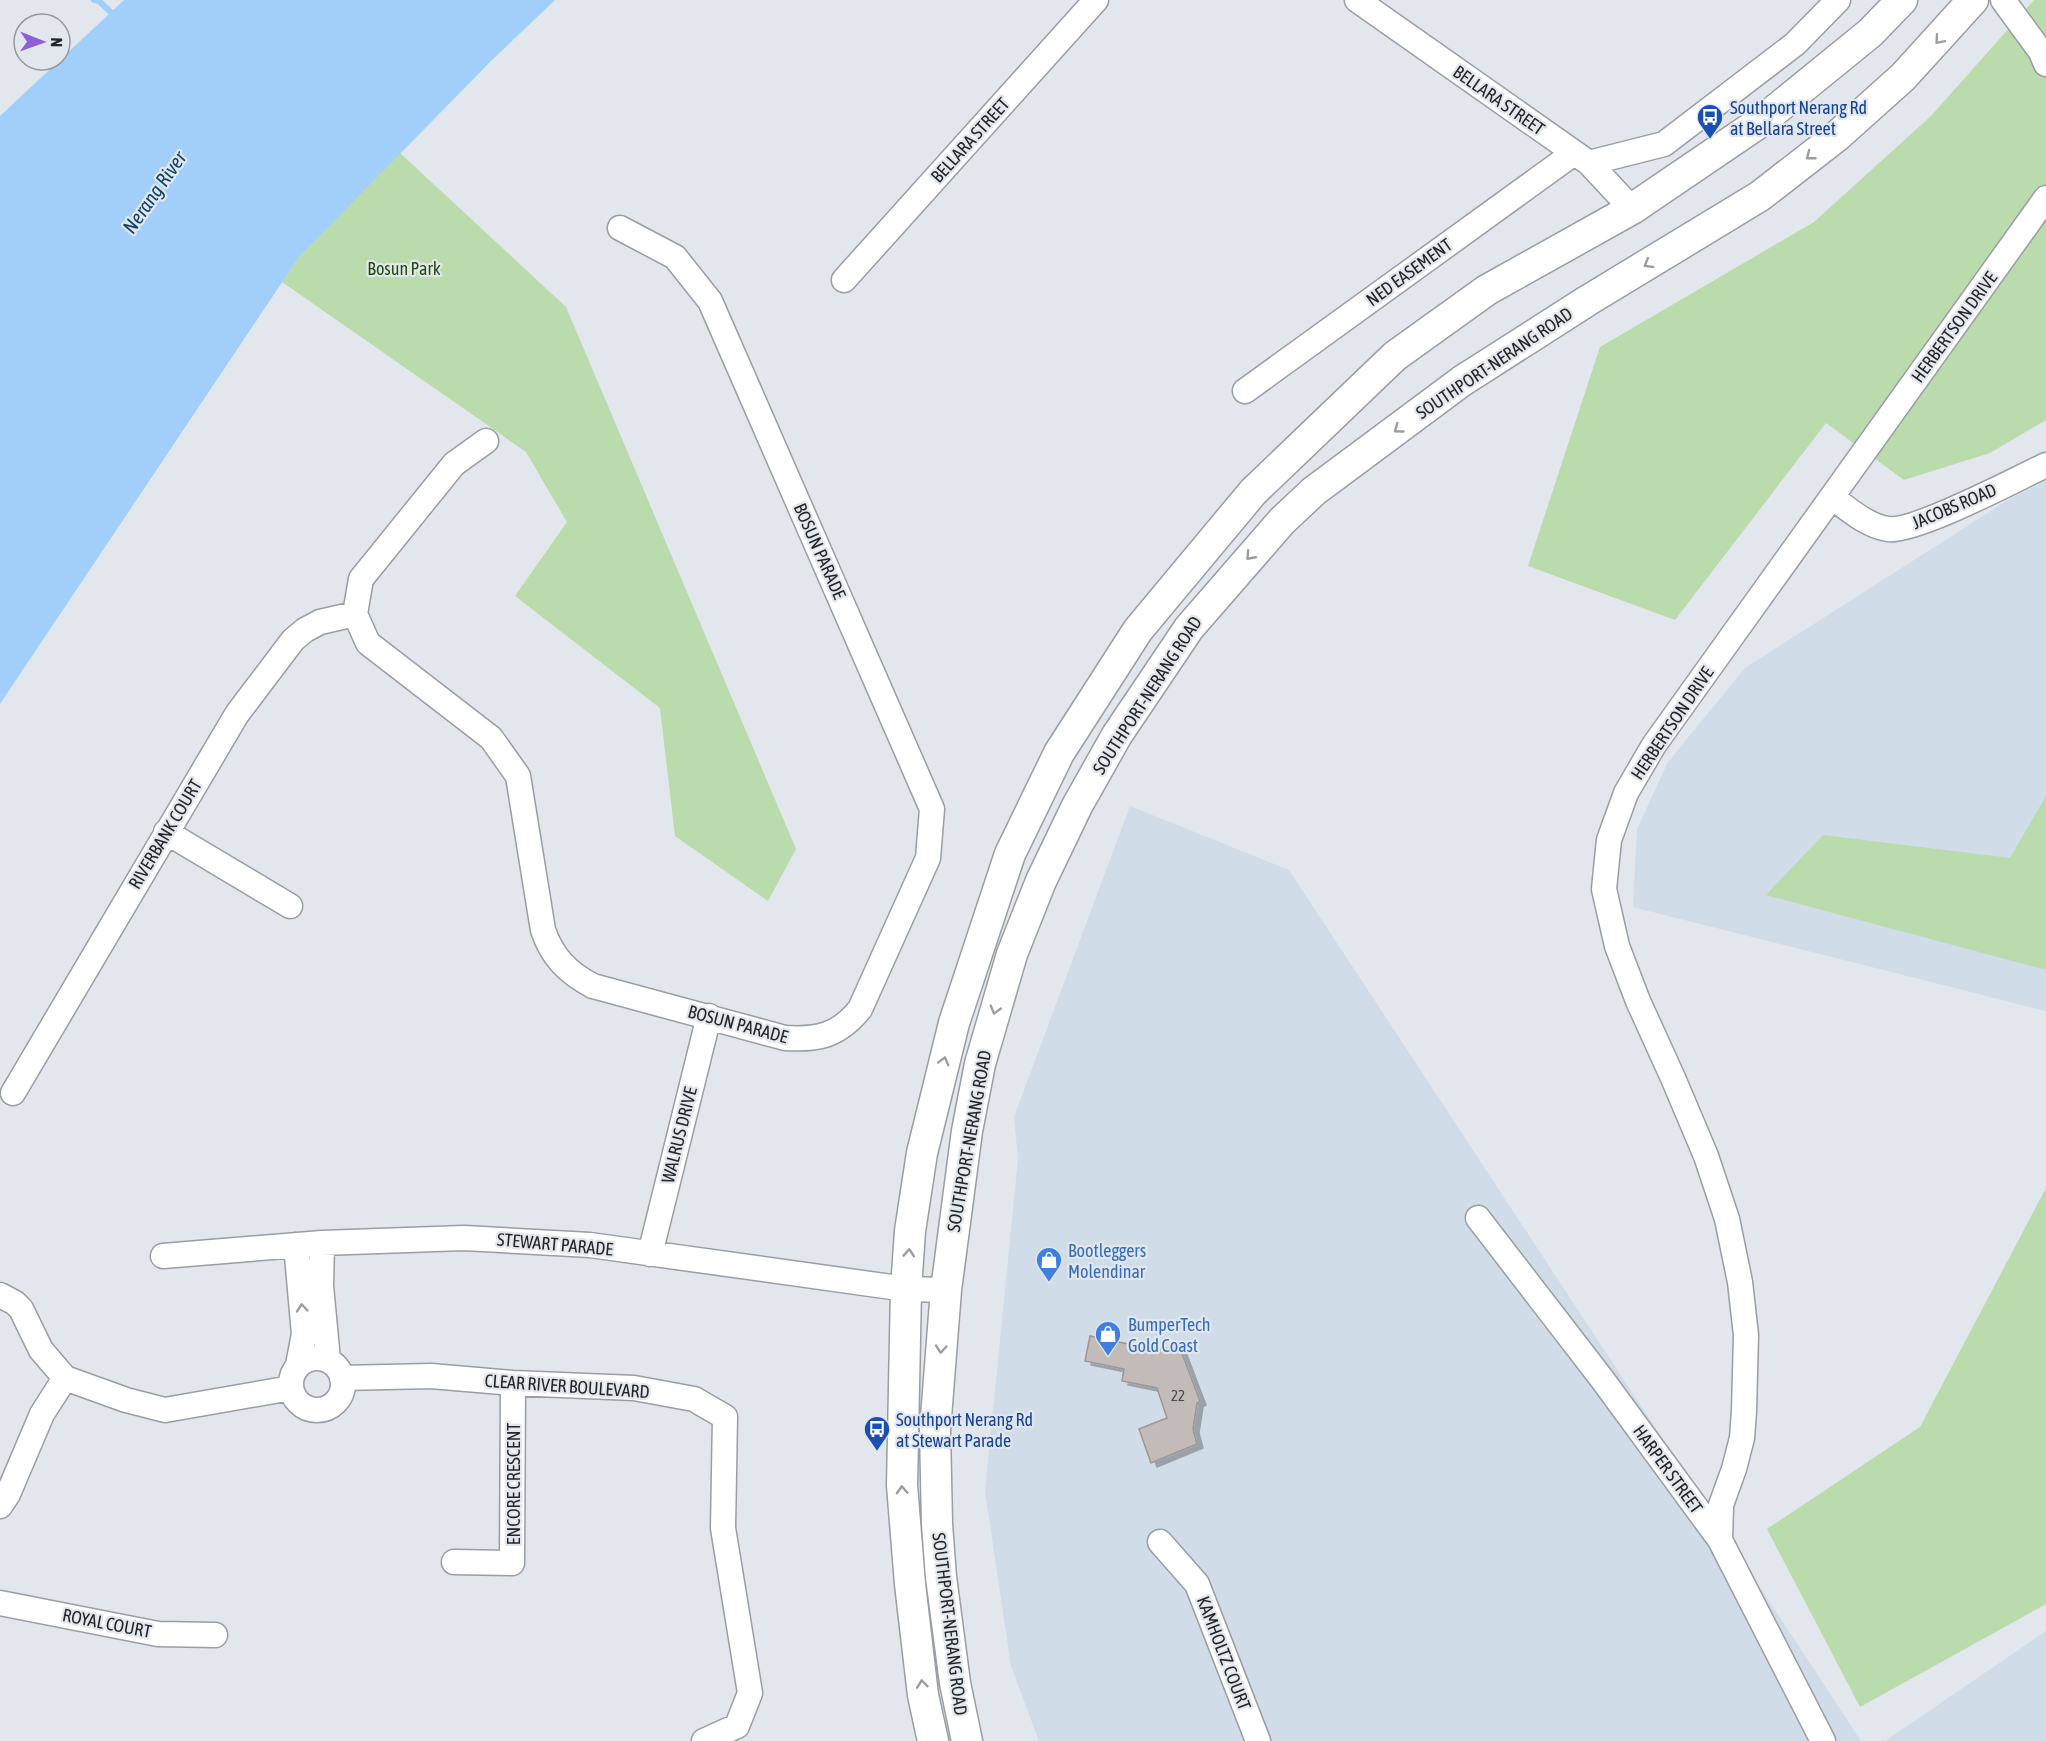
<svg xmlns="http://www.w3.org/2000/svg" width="2046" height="1741" viewBox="0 0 2046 1741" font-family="'Asap Condensed',sans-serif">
<defs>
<filter id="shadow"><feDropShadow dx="6" dy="4" stdDeviation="0" flood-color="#0004"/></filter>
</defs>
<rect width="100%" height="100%" fill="#e1e7ed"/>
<path fill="#d0dce7" d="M2046,481v530l-413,-104 4,-78 31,-67 77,-94 266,-170z
M1130,806l159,64 572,871h-822l-28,-75 -26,-175 33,-332 -4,-42z
M2046,1631v110h-161z"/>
<path fill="#badbac" d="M2034,0h12v420l-56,33 -86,27 -78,-57 -151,197 -147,-54 72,-219 214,-125 117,-106z
M400,153l166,154 230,542 -28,52 -93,-65 -15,-128 -145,-112 52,-74 -41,-70 -244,-170 17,-25z
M2046,796v174l-280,-75 57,-60 187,23z
M2046,1188v416l-186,103 -93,-178 153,-102z"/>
<path fill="#a1cff9" d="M124,0h431l-64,61 -192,196 -299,447v-588z"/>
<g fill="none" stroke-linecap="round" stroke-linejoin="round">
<path stroke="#a1cff9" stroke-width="6" d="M94,0l5,1 18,17"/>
</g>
<path fill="#c2bbb7" stroke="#9e9693" stroke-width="1.5" filter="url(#shadow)" d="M1090,1336l62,13v-3l29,5 19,50 -3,2 -4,26 4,15 -46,19 -12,-34 28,-11 -10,-30 -35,-7 2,-12 -39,-8z"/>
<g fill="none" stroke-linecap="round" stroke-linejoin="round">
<g stroke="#989ea4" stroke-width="27">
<path id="minor" d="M1357,0l232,163 43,46
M2003,0l38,52 5,12
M1589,163l75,-19 131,-100 43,-44
M844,280l252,-280
M1245,391l329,-238
M486,441l-32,23 -93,115 -6,35 13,29 123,95 27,38 25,154c9,27 25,43 50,56l192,52c33,2 53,-2 75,-29l68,-151 4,-49 -222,-508 -35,-44 -55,-29
M1832,497c16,12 35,29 56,32 27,4 128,-50 158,-64
M166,832l124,74
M13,1093l224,-379 56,-74 12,-10 15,-8 35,-8
M1478,1218l124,161 118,161 103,201
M322,1243l-1,43 7,74
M296,1245l8,89 -6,31
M650,1254l59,-238
M163,1256l159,-13 142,-5 126,7 316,44 40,1
M0,1295l15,8 6,6 20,41 24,28 61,22 39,10 126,-22
M291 1384a26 26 0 1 1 52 0a26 26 0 1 1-52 0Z
M342,1378l89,-2 82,7 121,5 60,11 31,18 -2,111 27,165 -13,33 -33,15
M0,1506l8,-12 34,-80 23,-36
M1720,1540l1,-35 13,-36 8,-31 2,-27 2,-76 -6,-53 -13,-63 -21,-63 -33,-78 -35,-77 -21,-55 -13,-57 5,-49 17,-47 28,-48 392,-547
M1160,1542l37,42 61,157
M454,1562l58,1 1,-180
M0,1603l158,31 57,1"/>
</g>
<g stroke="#989ea4" stroke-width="33">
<path id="major" d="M933,1741l-10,-46 -13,-111 -8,-99 4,-196 4,-58 12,-78 32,-130 56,-169 49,-101 79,-123 115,-138 142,-136 92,-66 145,-81 131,-89 107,-87 32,-33
M967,1741l-12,-58 -14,-106 -4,-53 -2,-94 11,-140 21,-159 13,-67 32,-110 29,-73 36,-75 40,-71 72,-107 93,-107 32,-30 148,-110 125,-80 173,-105 76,-59 67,-60 70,-77"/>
</g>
<use href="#minor" stroke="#fff" stroke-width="24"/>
<use href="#major" stroke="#fff" stroke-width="30"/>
</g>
<defs><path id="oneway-chevron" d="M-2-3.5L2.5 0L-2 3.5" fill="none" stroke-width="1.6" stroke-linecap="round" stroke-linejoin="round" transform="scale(1.5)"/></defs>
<g stroke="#9c9d9e">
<use href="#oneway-chevron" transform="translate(1939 40) rotate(131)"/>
<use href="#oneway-chevron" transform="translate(1810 156) rotate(142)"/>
<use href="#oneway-chevron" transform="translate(1648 264) rotate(149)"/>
<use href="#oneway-chevron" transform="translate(1398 429) rotate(144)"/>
<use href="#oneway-chevron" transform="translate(1250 556) rotate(132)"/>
<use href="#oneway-chevron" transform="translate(995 1010) rotate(106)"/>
<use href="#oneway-chevron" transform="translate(944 1061) rotate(-75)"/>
<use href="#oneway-chevron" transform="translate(909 1253) rotate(-86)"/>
<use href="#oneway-chevron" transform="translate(302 1308) rotate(-95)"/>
<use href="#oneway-chevron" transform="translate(941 1349) rotate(95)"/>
<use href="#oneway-chevron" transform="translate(902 1490) rotate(-93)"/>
<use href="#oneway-chevron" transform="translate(922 1684) rotate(-97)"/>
</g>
<defs>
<g id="bus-pin" transform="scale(1.35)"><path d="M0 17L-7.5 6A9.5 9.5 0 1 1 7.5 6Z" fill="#1a4fb4" stroke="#e1e7ed"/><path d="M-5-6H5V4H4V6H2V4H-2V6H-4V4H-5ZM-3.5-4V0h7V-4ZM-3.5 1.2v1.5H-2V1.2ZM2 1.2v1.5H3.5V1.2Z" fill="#fff"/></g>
<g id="shop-pin" transform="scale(1.35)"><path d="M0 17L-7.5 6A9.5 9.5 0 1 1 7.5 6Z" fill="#3f7fe0" stroke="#e1e7ed"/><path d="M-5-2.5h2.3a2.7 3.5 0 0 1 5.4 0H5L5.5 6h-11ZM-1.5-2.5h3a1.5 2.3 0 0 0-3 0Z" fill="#fff"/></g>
</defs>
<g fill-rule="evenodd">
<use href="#bus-pin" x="1710" y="117"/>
<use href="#shop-pin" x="1049" y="1260"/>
<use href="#shop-pin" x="1108" y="1334"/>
<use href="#bus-pin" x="877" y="1429"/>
</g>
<g text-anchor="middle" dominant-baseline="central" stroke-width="4.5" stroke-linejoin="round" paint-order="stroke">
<g font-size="15" fill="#4b4a4b">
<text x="1178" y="1395">22</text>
</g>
<g font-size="18" fill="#232527" stroke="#e1e7ed">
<text transform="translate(1499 100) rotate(35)">BELLARA STREET</text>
<text transform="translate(970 140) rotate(-48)">BELLARA STREET</text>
<text transform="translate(1409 272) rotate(-36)">NED EASEMENT</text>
<text transform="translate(1954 327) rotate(-54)">HERBERTSON DRIVE</text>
<text transform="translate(1494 363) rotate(-34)">SOUTHPORT-NERANG ROAD</text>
<text transform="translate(1954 506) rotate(-23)">JACOBS ROAD</text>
<text transform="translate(820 551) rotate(66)">BOSUN PARADE</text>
<text transform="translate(1147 695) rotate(-57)">SOUTHPORT-NERANG ROAD</text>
<text transform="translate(1672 723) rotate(-56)">HERBERTSON DRIVE</text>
<text transform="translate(165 834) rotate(-59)">RIVERBANK COURT</text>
<text transform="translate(738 1024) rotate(15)">BOSUN PARADE</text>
<text transform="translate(679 1135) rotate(-76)">WALRUS DRIVE</text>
<text transform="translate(969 1141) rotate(-80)">SOUTHPORT-NERANG ROAD</text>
<text transform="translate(555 1244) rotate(5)">STEWART PARADE</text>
<text transform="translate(567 1386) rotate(4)">CLEAR RIVER BOULEVARD</text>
<text transform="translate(1668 1469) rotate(54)">HARPER STREET</text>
<text transform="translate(513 1484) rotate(-90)">ENCORE CRESCENT</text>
<text transform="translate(107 1623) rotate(11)">ROYAL COURT</text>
<text transform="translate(950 1624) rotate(83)">SOUTHPORT-NERANG ROAD</text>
<text transform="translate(1224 1653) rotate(69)">KAMHOLTZ COURT</text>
</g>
<g font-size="18" fill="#164399" stroke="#e1e7ed" text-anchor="start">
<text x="1730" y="107">Southport Nerang Rd<tspan x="1730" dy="21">at Bellara Street</tspan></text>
<text x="896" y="1419">Southport Nerang Rd<tspan x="896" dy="21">at Stewart Parade</tspan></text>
</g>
<g font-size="18" fill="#244e07" stroke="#e1e7ed">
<text x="404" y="268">Bosun Park</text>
</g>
<g font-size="18" fill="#366cbe" stroke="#e1e7ed" text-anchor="start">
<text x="1068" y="1250">Bootleggers<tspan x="1068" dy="21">Molendinar</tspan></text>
<text x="1128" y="1324">BumperTech<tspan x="1128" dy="21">Gold Coast</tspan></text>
</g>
<g font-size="20" font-style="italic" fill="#10446b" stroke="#e1e7ed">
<text transform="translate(154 192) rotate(-55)">Nerang River</text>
</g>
</g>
<g transform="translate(42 42) rotate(91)"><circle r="28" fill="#e1e7ed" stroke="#95999e" stroke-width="1.5"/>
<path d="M0-4.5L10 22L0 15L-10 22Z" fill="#8f5fd9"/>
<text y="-9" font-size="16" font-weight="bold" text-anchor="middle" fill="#232527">N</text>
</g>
</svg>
